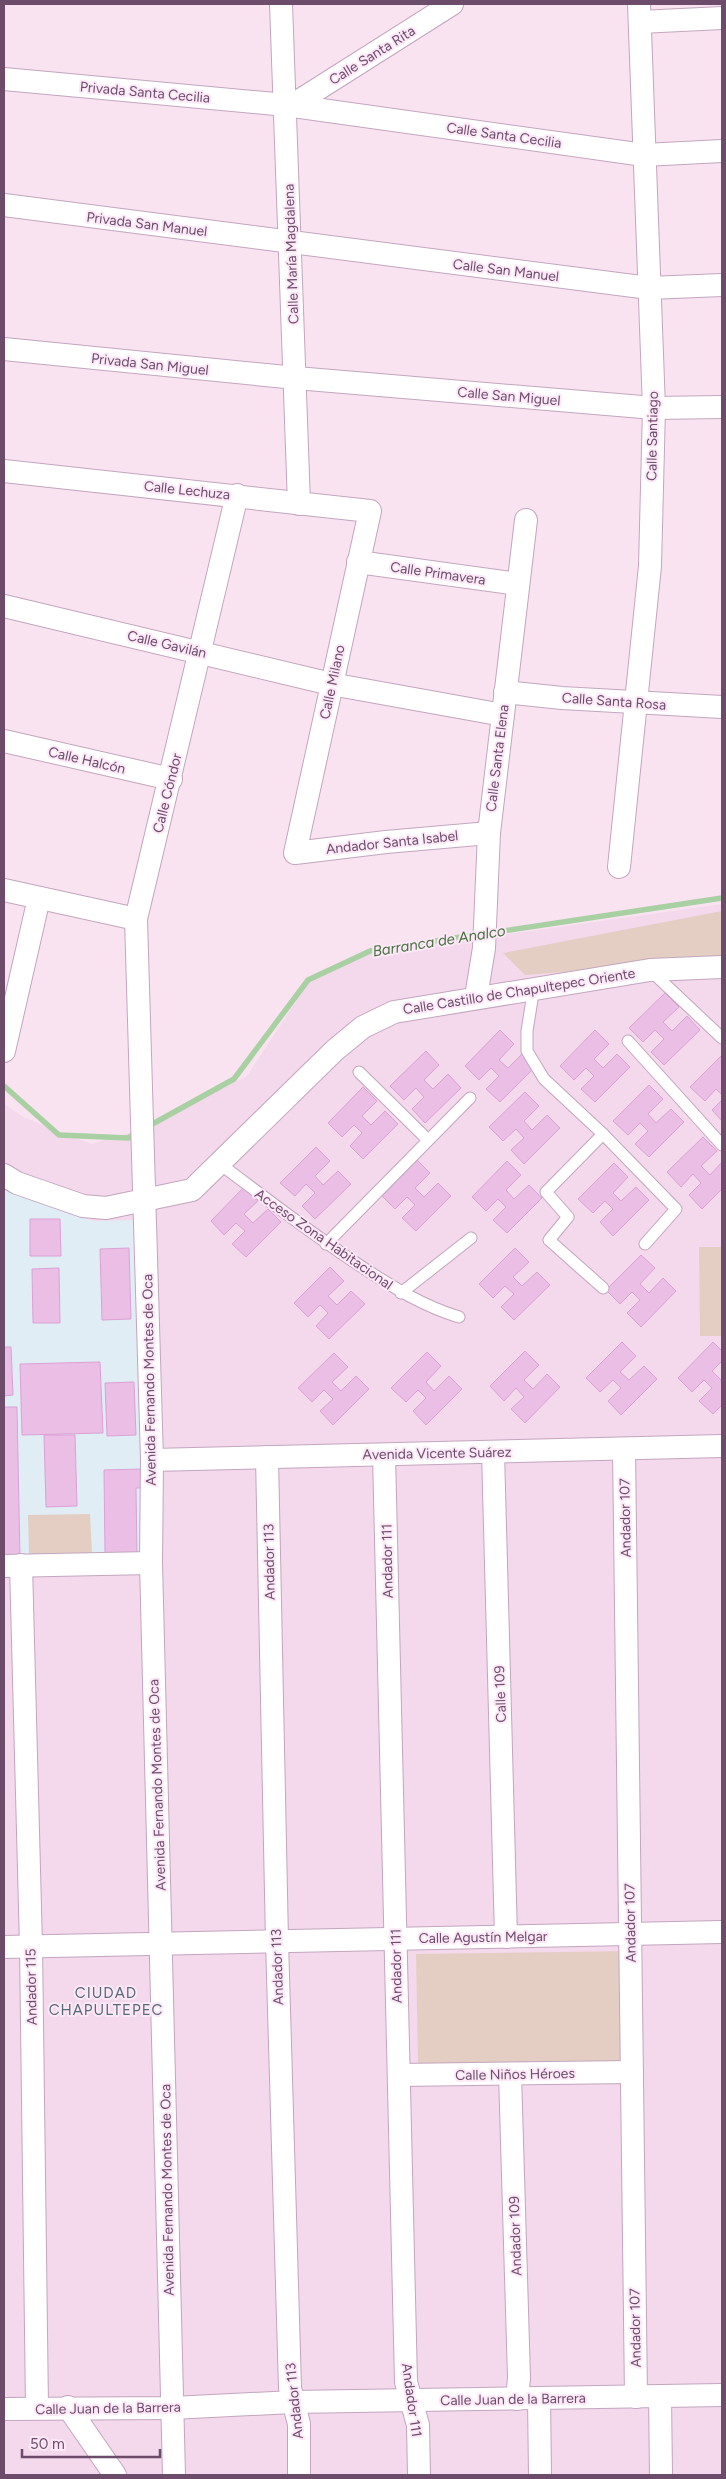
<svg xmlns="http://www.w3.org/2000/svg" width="726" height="2479" viewBox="0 0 726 2479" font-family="Figtree,sans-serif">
<rect width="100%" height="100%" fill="#f9e3f1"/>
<!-- residential -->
<polygon fill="#f4d8ec" points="722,904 722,2475 4,2475 4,1104 23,1117 92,1144 142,1129 247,1076 310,980 368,954"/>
<!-- education -->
<polygon fill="#e0edf5" points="4,1190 38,1201 69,1214 94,1221 137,1220 146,1563 4,1565"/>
<!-- green -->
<g fill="#e4cec4">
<polygon points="722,911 722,960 525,975 503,953"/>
<polygon points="699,1247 722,1247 722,1336 700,1336"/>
<polygon points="90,1514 92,1553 29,1554 28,1515"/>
<polygon points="630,1951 632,2062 418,2065 416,1954"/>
</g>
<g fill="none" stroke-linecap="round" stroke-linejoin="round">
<!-- stream -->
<g stroke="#a8d0a2" stroke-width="5.5">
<polyline points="490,933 722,898"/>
<polyline points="4,1086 59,1135 128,1138 137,1133"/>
<polyline points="147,1127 234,1079 308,980 370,951 480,934"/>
</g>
</g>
<!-- building -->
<g fill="#ebbee5" stroke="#dba1d5">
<polygon points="665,993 679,1007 663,1022 672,1031 687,1016 700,1030 664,1065 651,1052 664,1039 655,1030 643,1042 629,1028"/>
<polygon points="500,1030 514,1044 499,1060 508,1068 522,1054 535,1067 500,1102 486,1089 499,1076 491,1068 479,1080 465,1066"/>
<polygon points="595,1030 609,1044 594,1059 603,1068 617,1054 630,1067 595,1102 581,1089 594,1076 586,1068 574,1080 560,1066"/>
<polygon points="426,1051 439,1065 424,1080 433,1089 448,1074 461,1088 425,1123 412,1109 424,1097 416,1088 404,1100 390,1086"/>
<polygon points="722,1055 722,1095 716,1089 705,1101 690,1087"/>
<polygon points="649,1085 663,1099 648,1114 656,1123 671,1109 684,1122 649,1157 635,1144 648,1131 640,1123 628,1135 613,1121"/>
<polygon points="363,1087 377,1101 362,1116 371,1125 385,1111 398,1124 363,1159 350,1146 362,1133 354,1125 342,1137 328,1123"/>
<polygon points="525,1092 539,1106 524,1121 532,1130 547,1115 560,1128 524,1164 511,1150 524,1138 516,1129 503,1141 489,1127"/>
<polygon points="722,1100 722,1121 712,1110"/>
<polygon points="703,1137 717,1151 701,1166 710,1175 722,1162 722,1189 702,1209 689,1195 701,1183 693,1174 681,1187 667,1172"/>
<polygon points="316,1147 330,1161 315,1176 323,1185 338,1171 351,1184 315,1219 302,1206 315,1193 306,1184 295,1196 280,1183"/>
<polygon points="416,1159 430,1173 415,1188 424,1197 438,1183 451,1196 416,1231 402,1218 415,1205 407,1197 395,1209 381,1195"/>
<polygon points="507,1161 521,1175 506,1190 514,1199 529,1185 542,1198 507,1233 493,1220 506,1207 498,1199 486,1211 472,1197"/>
<polygon points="614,1163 628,1177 613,1193 621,1201 636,1187 649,1200 613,1236 600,1222 613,1209 605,1201 593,1213 578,1199"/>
<polygon points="246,1185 260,1199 244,1214 253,1223 268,1209 281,1222 246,1257 232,1244 245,1231 236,1223 224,1235 211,1221"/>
<polygon points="30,1219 60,1219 61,1256 30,1256"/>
<polygon points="129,1248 131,1319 102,1320 100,1249"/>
<polygon points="515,1248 529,1262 513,1277 522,1286 537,1272 550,1285 514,1320 501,1307 514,1294 505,1286 493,1298 479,1284"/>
<polygon points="641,1255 655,1268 640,1284 649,1293 663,1278 676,1291 641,1327 627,1313 640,1300 632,1292 620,1304 606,1290"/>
<polygon points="330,1267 344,1281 328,1296 337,1305 351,1291 365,1304 329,1339 316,1326 328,1313 320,1305 308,1317 294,1303"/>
<polygon points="59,1268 60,1323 33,1323 32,1269"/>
<polygon points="622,1342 636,1356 620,1372 629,1380 644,1366 657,1379 621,1415 608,1401 621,1388 613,1380 600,1392 586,1378"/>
<polygon points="713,1342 722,1351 722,1361 712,1371 721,1380 722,1378 722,1405 713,1414 699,1401 712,1388 704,1380 692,1392 678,1378"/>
<polygon points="4,1347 11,1347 13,1395 4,1396"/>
<polygon points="525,1351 539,1365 524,1380 533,1389 547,1374 560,1387 525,1423 511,1409 524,1397 516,1388 504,1401 490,1386"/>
<polygon points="427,1352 441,1366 426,1382 434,1391 449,1376 462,1389 426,1425 413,1411 426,1398 418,1390 406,1402 391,1388"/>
<polygon points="334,1353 348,1367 332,1382 341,1391 356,1376 369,1389 333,1425 320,1411 333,1399 324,1390 312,1402 298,1388"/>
<polygon points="100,1362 103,1433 22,1435 20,1364"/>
<polygon points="134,1382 136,1435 107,1436 105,1383"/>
<polygon points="4,1407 17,1407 20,1559 4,1560"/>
<polygon points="44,1435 75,1435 77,1506 46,1507"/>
<polygon points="143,1469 143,1488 136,1488 137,1554 105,1554 104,1470"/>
</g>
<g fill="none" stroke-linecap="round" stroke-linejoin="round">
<!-- service casing -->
<g stroke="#c3a6be" stroke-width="13">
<g id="service">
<polyline points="651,971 722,1038"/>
<polyline points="534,987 527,1031 527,1051 544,1079 603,1134 676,1209 645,1244"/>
<polyline points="628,1041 722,1145"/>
<polyline points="359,1072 428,1140"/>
<path d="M 220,1164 C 267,1199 313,1235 362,1267 C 394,1288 423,1306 459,1317"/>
<polyline points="326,1244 470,1098"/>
<polyline points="603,1288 549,1240 568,1217 546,1192 603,1134"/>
<polyline points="401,1293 471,1238"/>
</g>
</g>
<!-- minor casing -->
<g stroke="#c3a6be" stroke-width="24">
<g id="minor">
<polyline points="281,4 299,504"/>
<polyline points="640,22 722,18"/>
<polyline points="4,79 286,105 644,155 722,151"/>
<polyline points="291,106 452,4"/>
<polyline points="4,205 649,288 722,285"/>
<polyline points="4,349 296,378 654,408 722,407"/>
<polyline points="4,471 370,511 295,853 386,842 489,833"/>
<polyline points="358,562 518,584"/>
<polyline points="4,606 331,684 503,715"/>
<polyline points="505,692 562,698 722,707"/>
<polyline points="4,741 171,779"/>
<polyline points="619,867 650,566 654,408 639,4"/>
<polyline points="4,890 136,919"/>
<polyline points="476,997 484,948 489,833 526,520"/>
<polyline points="4,1051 39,898"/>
<polyline points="4,1175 17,1183 83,1206 106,1208 192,1190 335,1050 363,1027 394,1012 650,970 722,967"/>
<polyline points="624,1449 636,2397"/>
<polyline points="493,1452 506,1937"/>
<polyline points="384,1455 406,2382 418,2425 419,2475"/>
<polyline points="267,1457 277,1941 290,2388 299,2424 299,2475"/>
<polyline points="152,1460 722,1446"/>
<polyline points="21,1565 31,1946 37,2408"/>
<polyline points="4,1566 151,1563"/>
<polyline points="4,1947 722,1932"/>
<polyline points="510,2074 519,2378 517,2399"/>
<polyline points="399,2075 632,2072"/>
<polyline points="660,2397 661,2475"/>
<polyline points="539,2398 540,2475"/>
<polyline points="68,2407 115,2475"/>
<polyline points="4,2409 172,2408 293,2402 722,2395"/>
<polyline points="174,2475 151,1563 152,1460 136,919 237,495"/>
</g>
</g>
<!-- service -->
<use href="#service" stroke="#fff" stroke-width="11"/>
<!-- minor -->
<use href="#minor" stroke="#fff" stroke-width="22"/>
</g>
<g text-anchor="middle" stroke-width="4" stroke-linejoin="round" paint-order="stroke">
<!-- street labels -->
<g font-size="14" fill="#6d4c6b" stroke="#fce8f6">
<text transform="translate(372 55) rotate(-32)" y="5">Calle Santa Rita</text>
<text transform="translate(145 92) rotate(5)" y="5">Privada Santa Cecilia</text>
<text transform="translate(504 135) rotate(8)" y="5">Calle Santa Cecilia</text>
<text transform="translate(147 224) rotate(7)" y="5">Privada San Manuel</text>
<text transform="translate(291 254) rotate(-92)" y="5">Calle María Magdalena</text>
<text transform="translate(506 270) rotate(7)" y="5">Calle San Manuel</text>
<text transform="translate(150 364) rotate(6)" y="5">Privada San Miguel</text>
<text transform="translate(509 396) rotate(5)" y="5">Calle San Miguel</text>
<text transform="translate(652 436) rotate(-89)" y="5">Calle Santiago</text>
<text transform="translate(187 490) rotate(6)" y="5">Calle Lechuza</text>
<text transform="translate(438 573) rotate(8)" y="5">Calle Primavera</text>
<text transform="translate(167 644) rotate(13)" y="5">Calle Gavilán</text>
<text transform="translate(332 682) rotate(-78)" y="5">Calle Milano</text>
<text transform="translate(614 701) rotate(4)" y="5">Calle Santa Rosa</text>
<text transform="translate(497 758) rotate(-83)" y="5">Calle Santa Elena</text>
<text transform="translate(87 760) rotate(13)" y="5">Calle Halcón</text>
<text transform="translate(167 793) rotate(-76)" y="5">Calle Cóndor</text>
<text transform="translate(392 842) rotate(-6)" y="5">Andador Santa Isabel</text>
<text transform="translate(519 991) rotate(-9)" y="5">Calle Castillo de Chapultepec Oriente</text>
<text transform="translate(324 1239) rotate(35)" y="5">Acceso Zona Habitacional</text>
<text transform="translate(149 1380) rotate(-91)" y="5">Avenida Fernando Montes de Oca</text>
<text transform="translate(437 1453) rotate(-1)" y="5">Avenida Vicente Suárez</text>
<text transform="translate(625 1518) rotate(-91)" y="5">Andador 107</text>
<text transform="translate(387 1561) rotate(-91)" y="5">Andador 111</text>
<text transform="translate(269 1562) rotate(-91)" y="5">Andador 113</text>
<text transform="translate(500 1694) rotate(-92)" y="5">Calle 109</text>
<text transform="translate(157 1785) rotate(-92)" y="5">Avenida Fernando Montes de Oca</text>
<text transform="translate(630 1923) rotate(-91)" y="5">Andador 107</text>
<text transform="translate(483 1937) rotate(-1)" y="5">Calle Agustín Melgar</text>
<text transform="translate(396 1966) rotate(-91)" y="5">Andador 111</text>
<text transform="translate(277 1967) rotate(-92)" y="5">Andador 113</text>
<text transform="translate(31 1987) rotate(-91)" y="5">Andador 115</text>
<text transform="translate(515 2074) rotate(-1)" y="5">Calle Niños Héroes</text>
<text transform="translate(167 2190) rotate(-91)" y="5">Avenida Fernando Montes de Oca</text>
<text transform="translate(515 2236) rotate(-92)" y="5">Andador 109</text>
<text transform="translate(635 2328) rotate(-91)" y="5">Andador 107</text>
<text transform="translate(513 2399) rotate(-1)" y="5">Calle Juan de la Barrera</text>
<text transform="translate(412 2400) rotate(82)" y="5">Andador 111</text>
<text transform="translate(294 2401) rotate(-96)" y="5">Andador 113</text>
<text transform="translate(108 2408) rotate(-1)" y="5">Calle Juan de la Barrera</text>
</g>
<!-- water labels -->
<g font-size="15" font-style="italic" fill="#487142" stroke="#fce8f6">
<text transform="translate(439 941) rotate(-9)" y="5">Barranca de Analco</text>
</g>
<!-- neighbourhood labels -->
<g font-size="15" letter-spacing="1" fill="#576b77" stroke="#fce8f6">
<text x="106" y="1998">CIUDAD<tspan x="106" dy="17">CHAPULTEPEC</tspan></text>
</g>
</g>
<!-- border -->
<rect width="726" height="2479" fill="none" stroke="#6d4c6b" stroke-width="10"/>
<!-- scale -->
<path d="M22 2449v8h138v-8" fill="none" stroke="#6d4c6b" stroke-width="2.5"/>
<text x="30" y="2449" font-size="15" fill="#6d4c6b" stroke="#fce8f6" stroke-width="4" paint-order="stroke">50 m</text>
</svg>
